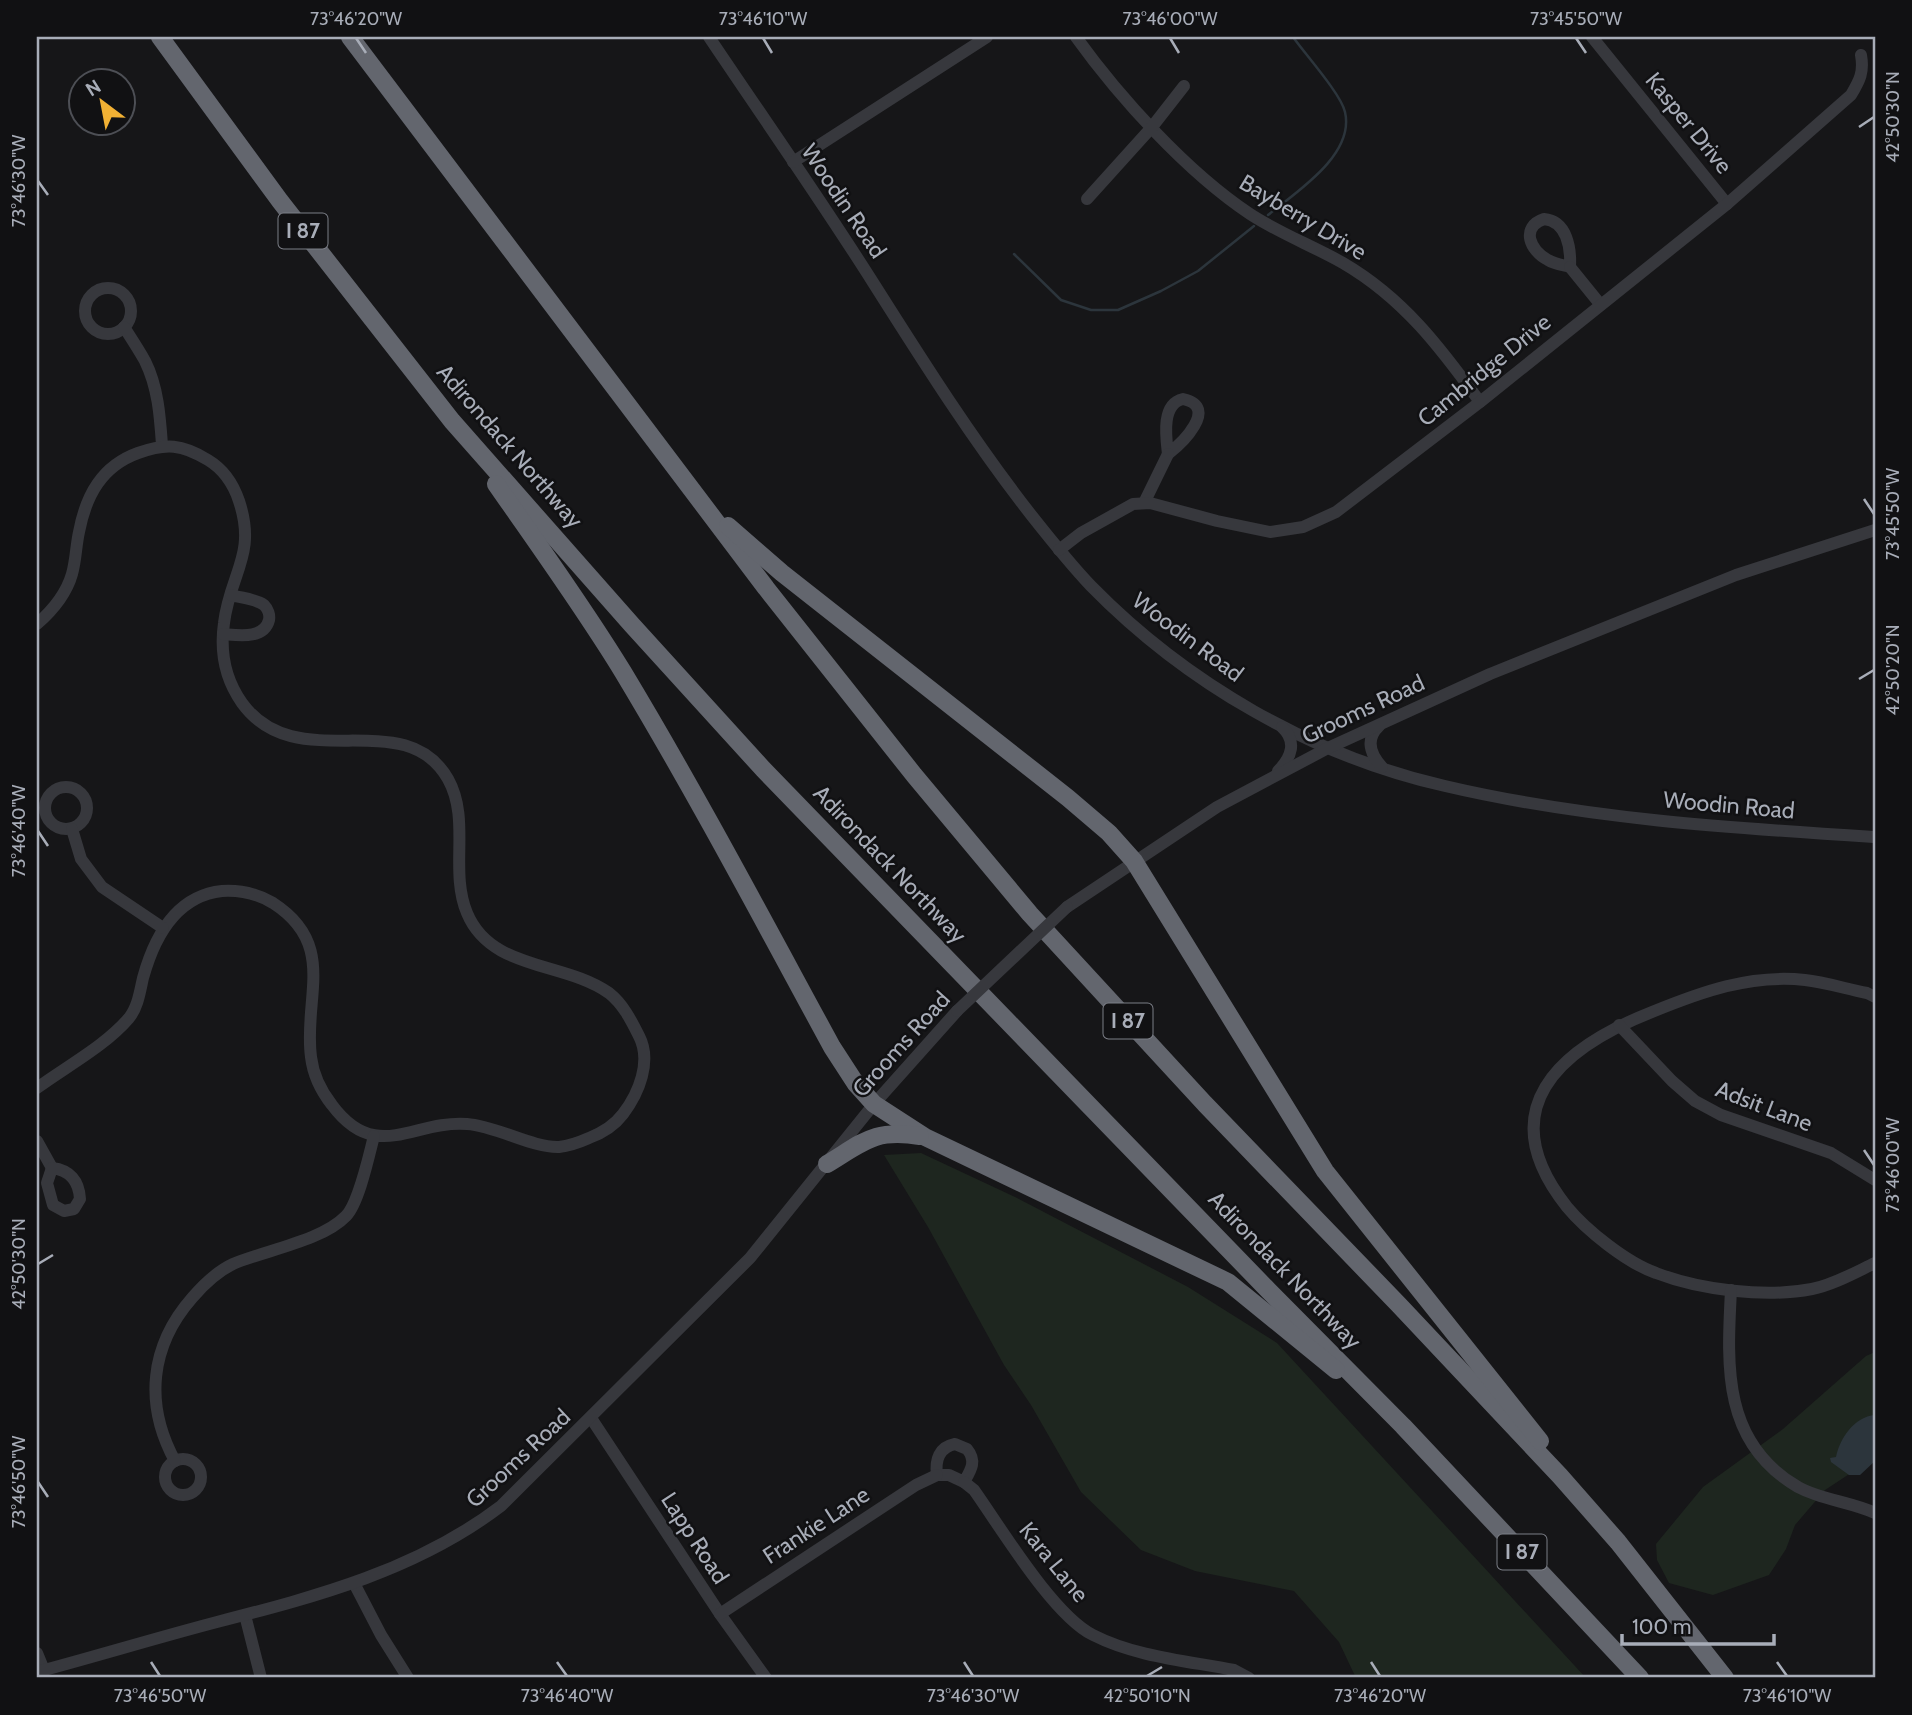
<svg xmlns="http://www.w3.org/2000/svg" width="1912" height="1715" viewBox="0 0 1912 1715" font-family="Cabin,sans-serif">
<rect width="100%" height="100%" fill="#161618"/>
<!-- green -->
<g fill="#1e261f">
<polygon points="921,1153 1015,1197 1188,1287 1277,1343 1586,1678 1356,1678 1339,1642 1294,1591 1195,1571 1141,1550 1081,1492 1031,1405 1004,1365 928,1227 884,1155"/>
<polygon points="1875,1352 1875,1453 1857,1469 1825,1490 1795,1525 1786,1549 1769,1575 1713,1595 1669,1583 1657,1560 1656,1544 1703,1487 1783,1429 1866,1356"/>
</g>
<!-- water -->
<path fill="#2c353c" d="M 1875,1415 L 1875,1461 L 1860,1475 L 1849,1475 L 1831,1462 L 1830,1458 L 1836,1457 C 1840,1438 1854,1417 1875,1415 Z"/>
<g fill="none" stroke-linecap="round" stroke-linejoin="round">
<!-- stream -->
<g stroke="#2c353c" stroke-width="2.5">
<path d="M 1268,215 C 1296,192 1355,155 1345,112 C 1341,94 1305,54 1293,37"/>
<polyline points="1014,254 1061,300 1091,310 1118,310 1161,291 1198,271 1254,226"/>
</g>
<!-- minor -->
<g stroke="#37383d" stroke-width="12">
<path d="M 709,37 C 764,119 821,200 874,284 C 924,363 974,442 1032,516 C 1051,540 1070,564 1091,586 C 1186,683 1312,756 1445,786 C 1586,819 1731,828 1875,837"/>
<path d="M 1076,37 C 1120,98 1187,172 1250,214 C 1279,233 1313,246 1343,263 C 1403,298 1440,347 1480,402"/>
<polyline points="1592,37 1727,204"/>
<polyline points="793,162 987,37"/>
<polyline points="1087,199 1152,127 1184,86"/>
<path d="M 1544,219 C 1567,221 1571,248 1570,267 C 1563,265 1555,264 1548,260 C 1530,251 1520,227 1544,219 Z"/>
<polyline points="1570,267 1600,304"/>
<circle cx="108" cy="311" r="23"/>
<path d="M 124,327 C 131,338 139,350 145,361 C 158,387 160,416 162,445"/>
<path d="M 1183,399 C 1220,407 1181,444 1168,454 C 1166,437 1161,404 1183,399 Z"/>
<polyline points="1144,503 1168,454"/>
<path d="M 1059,550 L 1081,533 L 1133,504 L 1150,503 L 1217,521 L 1270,532 L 1303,527 L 1336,512 L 1480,402 L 1727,204 L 1851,95 C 1860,80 1864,72 1861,55"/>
<path d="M 37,624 C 53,610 66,595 72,574 C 76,560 76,545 79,532 C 86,495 102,466 138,453 C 166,443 182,444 208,460 C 223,469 233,483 239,501 C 257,555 230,573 224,623 C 220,651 225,679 242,703 C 297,779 404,702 448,779 C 471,820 449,870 467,913 C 491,971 564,961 609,993 C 623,1004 631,1020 639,1036 C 652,1061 639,1093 623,1114 C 614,1126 602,1133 589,1138 C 580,1142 568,1146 559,1147 C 532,1148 497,1126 467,1124 C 413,1120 376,1164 332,1105 C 321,1091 313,1074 311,1057 C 303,998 338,945 273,903 C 258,894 239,890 222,891 C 175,896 154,938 143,978 C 140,991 138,1007 129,1018 C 105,1046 67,1066 37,1088"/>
<path d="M 223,634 C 237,635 264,640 269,620 C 270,615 268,609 264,605 C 256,599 241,598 231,595"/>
<path d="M 1379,726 C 1365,739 1370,754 1382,767"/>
<path d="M 1278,771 C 1292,757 1297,741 1282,727"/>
<circle cx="66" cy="808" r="21"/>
<polyline points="72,829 81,859 102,887 163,928"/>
<polyline points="1067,907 1217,807 1328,748 1490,674 1736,575 1875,530"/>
<path d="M 1875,997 L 1867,993 C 1846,989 1825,982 1805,980 C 1750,974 1701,992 1652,1012 C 1558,1049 1490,1110 1567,1207 C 1586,1230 1627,1263 1656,1273 C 1700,1290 1766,1298 1812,1289 C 1833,1285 1856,1272 1875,1263"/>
<polyline points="1619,1025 1672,1081 1695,1101 1721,1115 1831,1153 1875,1180"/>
<polyline points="37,1141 52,1168"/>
<path d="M 52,1168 C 70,1170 79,1181 80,1199 L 74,1209 L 64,1211 L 53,1205 L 47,1183 Z"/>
<path d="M 1731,1290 C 1727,1366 1722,1443 1798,1487 C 1822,1500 1851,1502 1875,1513"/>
<polyline points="591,1418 720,1614 766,1678"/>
<path d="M 955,1444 L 967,1449 C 977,1461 971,1470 964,1482 L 949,1475 L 937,1475 C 935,1460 939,1447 955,1444 Z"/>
<circle cx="183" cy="1477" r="18"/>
<path d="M 175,1461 C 144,1404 150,1346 192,1298 C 204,1284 216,1272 233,1264 C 266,1250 322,1241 346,1216 C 359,1203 369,1155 374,1136"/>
<path d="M 964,1482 L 974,1490 C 1001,1528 1053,1615 1093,1635 C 1136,1657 1188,1661 1234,1670 L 1249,1678"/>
<polyline points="354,1583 381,1635 408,1678"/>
<polyline points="720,1614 916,1485 937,1475"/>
<polyline points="245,1615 261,1678"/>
<polyline points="37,1653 44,1670"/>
<path d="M 37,1672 C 97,1656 156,1638 217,1622 C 318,1596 417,1570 501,1506 L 750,1258 L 874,1104 L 957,1011"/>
</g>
<!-- highway -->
<g stroke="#63666e" stroke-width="18">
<polyline points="160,37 280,201 452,421 632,625 763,769 1269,1291 1403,1426 1640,1678"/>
<polyline points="350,37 766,588 914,775 1030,914 1205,1104 1399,1305 1560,1476 1618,1542 1725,1678"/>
<path d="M 496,484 C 539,546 584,608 623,672 C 697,795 764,922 832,1047 L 856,1084 L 874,1104 L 925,1137 L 1228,1282 L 1336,1370"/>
<polyline points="728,526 782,573 1068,798 1109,833 1134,861 1325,1171 1540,1441"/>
<path d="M 827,1164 C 865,1141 874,1129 920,1136"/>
</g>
<!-- minor-bridge -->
<polyline stroke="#37383d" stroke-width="12" points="957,1011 1067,907"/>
</g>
<!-- ticks -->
<path fill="none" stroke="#a8adb8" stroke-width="2.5" d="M 356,38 L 366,53M 763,38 L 772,53M 1170,38 L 1179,53M 1576,38 L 1586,53M 1859,127 L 1874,117M 38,181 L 48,195M 1864,499 L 1874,514M 1859,679 L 1874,670M 38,831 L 48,846M 1864,1150 L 1874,1165M 38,1264 L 53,1255M 38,1482 L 48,1497M 151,1662 L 160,1676M 557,1662 L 567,1676M 964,1662 L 973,1676M 1371,1662 L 1380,1676M 1777,1662 L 1787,1676M 1147,1676 L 1162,1667"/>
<g text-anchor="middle" stroke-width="5" stroke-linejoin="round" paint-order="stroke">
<!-- shield labels -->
<g fill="#111113" stroke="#7b7e86" stroke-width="2">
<rect x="278.5" y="213.5" width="49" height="35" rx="5"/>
<rect x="1103.5" y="1003.5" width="49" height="35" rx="5"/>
<rect x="1497.5" y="1534.5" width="49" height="35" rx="5"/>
</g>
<g font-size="21" font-weight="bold" fill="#a8adb8">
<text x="303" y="238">I 87</text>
<text x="1128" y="1028">I 87</text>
<text x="1522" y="1559">I 87</text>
</g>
<!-- street labels -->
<g font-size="23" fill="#a8adb8" stroke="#111113">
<text transform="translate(1689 123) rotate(51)" y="8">Kasper Drive</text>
<text transform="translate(844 201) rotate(56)" y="8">Woodin Road</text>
<text transform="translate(1303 217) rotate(31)" y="8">Bayberry Drive</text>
<text transform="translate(1484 370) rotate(-39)" y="8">Cambridge Drive</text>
<text transform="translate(510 446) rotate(49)" y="8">Adirondack Northway</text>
<text transform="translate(1188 637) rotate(37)" y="8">Woodin Road</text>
<text transform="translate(1363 709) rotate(-25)" y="8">Grooms Road</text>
<text transform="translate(1729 805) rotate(5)" y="8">Woodin Road</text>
<text transform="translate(890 864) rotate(46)" y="8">Adirondack Northway</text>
<text transform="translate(901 1044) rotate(-48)" y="8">Grooms Road</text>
<text transform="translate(1764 1106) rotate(21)" y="8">Adsit Lane</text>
<text transform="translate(1285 1270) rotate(46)" y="8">Adirondack Northway</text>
<text transform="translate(518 1458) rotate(-43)" y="8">Grooms Road</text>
<text transform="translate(816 1525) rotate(-33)" y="8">Frankie Lane</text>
<text transform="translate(695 1538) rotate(57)" y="8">Lapp Road</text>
<text transform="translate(1054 1562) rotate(51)" y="8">Kara Lane</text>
</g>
</g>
<!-- border -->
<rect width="1912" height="1715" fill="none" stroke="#111113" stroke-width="77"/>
<!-- north arrow -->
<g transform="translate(102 102) rotate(328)"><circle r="33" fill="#111113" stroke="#4d4f55" stroke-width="2"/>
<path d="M0-5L12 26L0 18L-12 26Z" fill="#f2b134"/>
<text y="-10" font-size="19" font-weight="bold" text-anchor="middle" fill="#a8adb8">N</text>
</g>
<!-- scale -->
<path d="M1622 1634v10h152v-10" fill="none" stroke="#a8adb8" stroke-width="3.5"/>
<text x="1632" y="1634" font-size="21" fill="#a8adb8" stroke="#111113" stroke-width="5" paint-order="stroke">100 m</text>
<rect x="38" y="38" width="1836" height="1638" fill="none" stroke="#a8adb8" stroke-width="2.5"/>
<g font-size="18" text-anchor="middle" fill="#a8adb8">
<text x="356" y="25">73°46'20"W</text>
<text x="763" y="25">73°46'10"W</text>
<text x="1170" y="25">73°46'00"W</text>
<text x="1576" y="25">73°45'50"W</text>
<text transform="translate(1893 117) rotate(-90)" y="6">42°50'30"N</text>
<text transform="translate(19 181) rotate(-90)" y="6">73°46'30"W</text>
<text transform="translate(1893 514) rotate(-90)" y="6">73°45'50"W</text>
<text transform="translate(1893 670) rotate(-90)" y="6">42°50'20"N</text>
<text transform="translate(19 831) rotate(-90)" y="6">73°46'40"W</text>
<text transform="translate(1893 1165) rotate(-90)" y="6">73°46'00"W</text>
<text transform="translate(19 1264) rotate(-90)" y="6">42°50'30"N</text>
<text transform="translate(19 1482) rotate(-90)" y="6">73°46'50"W</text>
<text x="160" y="1702">73°46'50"W</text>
<text x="567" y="1702">73°46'40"W</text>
<text x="973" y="1702">73°46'30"W</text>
<text x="1147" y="1702">42°50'10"N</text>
<text x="1380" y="1702">73°46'20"W</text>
<text x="1787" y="1702">73°46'10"W</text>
</g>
</svg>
